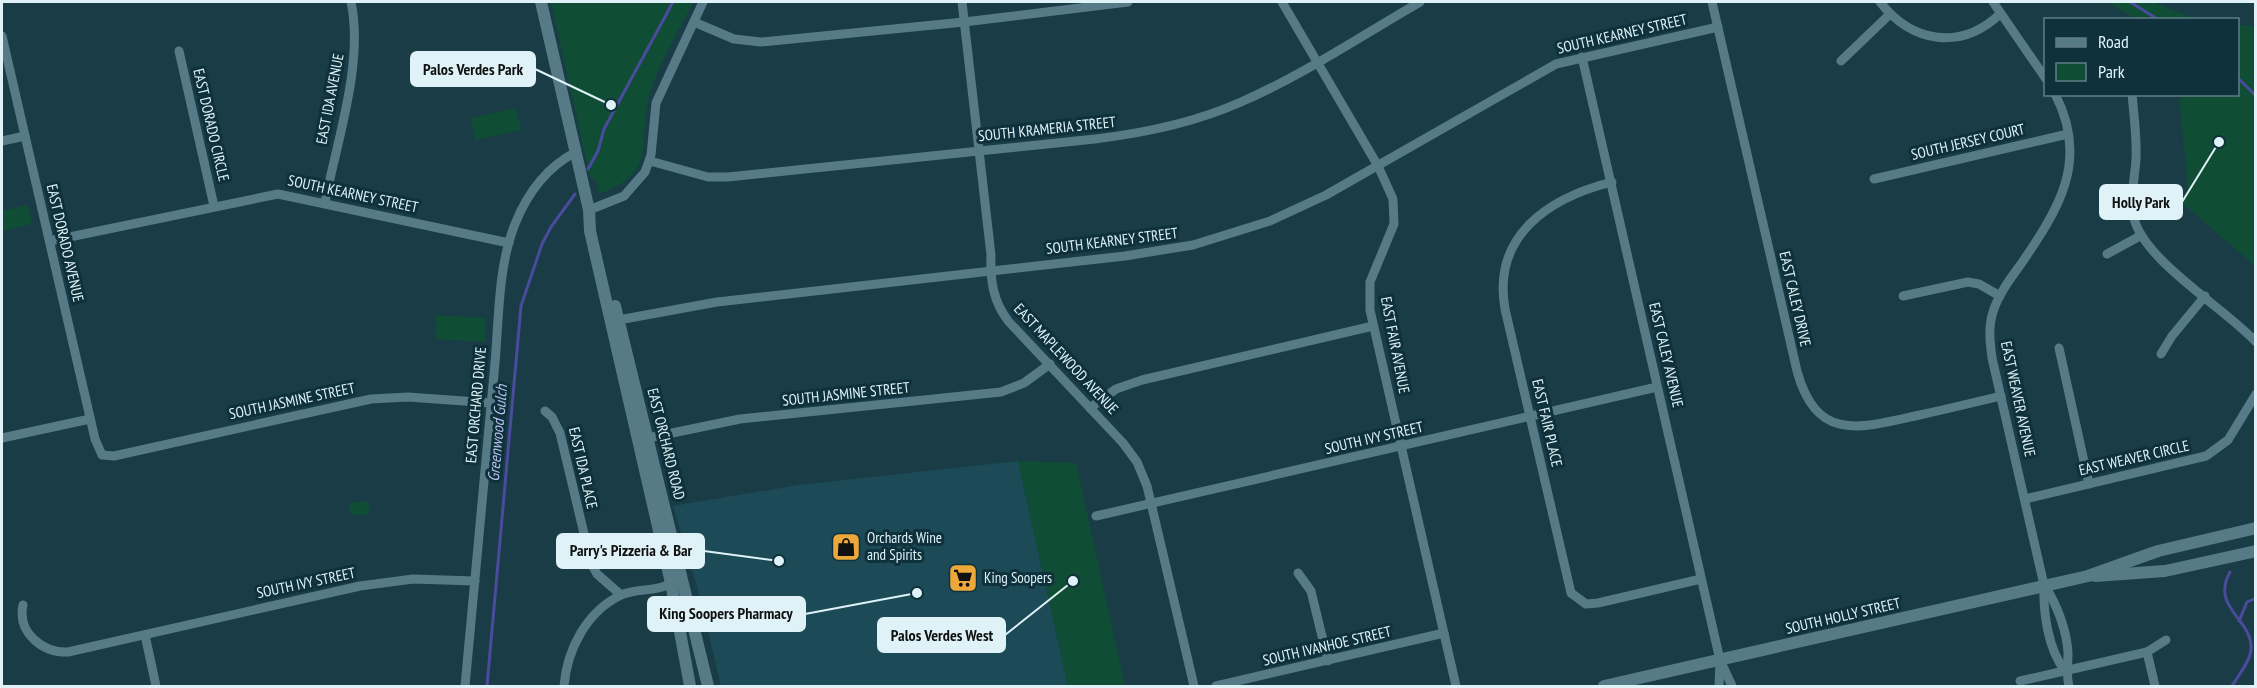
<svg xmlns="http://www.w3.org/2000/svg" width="2257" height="688" viewBox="0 0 2257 688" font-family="'PT Sans Narrow',sans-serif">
<rect width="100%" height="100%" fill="#193c46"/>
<!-- built -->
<polygon fill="#1d4a57" points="1018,461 1068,686 721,686 699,593 673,506 799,485"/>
<!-- green -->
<g fill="#104d35">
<path d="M 551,2 L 693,2 C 679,31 659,62 650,93 C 636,141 661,172 599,194 L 597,181 L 590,177 Z"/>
<polygon points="2107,2 2152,2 2193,18 2204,19 2137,19"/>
<polygon points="2238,24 2255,27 2255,266 2181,202 2188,189 2179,95 2238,94"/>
<polygon points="516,108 521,130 475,140 471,118"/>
<polygon points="28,205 32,224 2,231 2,211"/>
<polygon points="436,315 486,318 485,342 435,339"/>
<polygon points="1018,461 1076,463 1125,686 1068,686"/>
<polygon points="368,501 370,514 351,516 349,503"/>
</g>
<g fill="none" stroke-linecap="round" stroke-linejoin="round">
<!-- stream -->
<g stroke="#4a4b9c" stroke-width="3">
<polyline points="2130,2 2159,20"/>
<polyline points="2238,78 2256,96"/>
<polyline points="588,169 598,151 604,129 673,2"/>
<path d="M 2230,572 C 2210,608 2253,619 2251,649 C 2251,660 2238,676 2232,686"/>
<polyline points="2239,621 2247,602 2256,598"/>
<polyline points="487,686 521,306 542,244 551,227 575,194"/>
</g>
<!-- street -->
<g stroke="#567a86" stroke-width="9">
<path d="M 962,2 L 991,255 C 990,280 993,302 1009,322 L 1123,443 L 1137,462 L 1147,486 L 1194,686"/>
<polyline points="1282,2 1378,166 1393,199 1394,224 1370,282 1370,310 1456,686"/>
<path d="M 1712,2 L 1797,371 C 1816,441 1858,429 1915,416 C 1943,410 1972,403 2001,396"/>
<path d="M 1880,2 C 1912,43 1961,51 2000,14"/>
<polyline points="1993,2 2046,79"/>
<polyline points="694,22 734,39 761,42 964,22 1128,2"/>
<polyline points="2,36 95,439 102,455 114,456 371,399 408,397 491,403"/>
<polyline points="179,51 214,206"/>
<polyline points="1582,57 1720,660 1732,686"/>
<polyline points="1841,61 1890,14"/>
<path d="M 2055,94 C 2090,161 2058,210 2021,264 C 2010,279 1998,295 1993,312 C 1988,327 1990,343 1992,358 L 2044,585 C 2043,613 2048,649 2065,671"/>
<path d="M 2132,94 C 2134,116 2137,138 2136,159 C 2135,177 2130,196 2133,214 C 2140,259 2224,307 2256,342"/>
<polyline points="2,141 25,136"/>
<path d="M 650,161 L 708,177 L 728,177 L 1095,139 C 1145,133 1194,123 1241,102 C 1303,75 1361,36 1420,2"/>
<polyline points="1874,179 2068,134"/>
<path d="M 1612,182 C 1548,198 1492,236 1505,309 L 1571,593 L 1586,604 L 1598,603 L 1701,579"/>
<path d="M 325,202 C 337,141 364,62 351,2"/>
<polyline points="589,210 624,196 645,172 651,155 656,103 703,2"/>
<polyline points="50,241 278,194 509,243"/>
<polyline points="2107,254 2140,236"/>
<polyline points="1903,296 1968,282 1979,284 2000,296"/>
<polyline points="613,321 717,302 1125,256 1193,245 1270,221 1326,195 1556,64 1718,27"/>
<polyline points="2059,348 2089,484"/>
<polyline points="2161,354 2172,336 2205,296"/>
<polyline points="1090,408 1116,389 1142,380 1373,326"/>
<polyline points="545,411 552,417 560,433 591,563 597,574 621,595"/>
<polyline points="2,438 90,419"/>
<polyline points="643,439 740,419 1001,392 1024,383 1050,364"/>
<polyline points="2025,499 2206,456 2228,440 2256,394"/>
<polyline points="1096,516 1657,387"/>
<polyline points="1298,573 1311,591 1328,661"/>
<path d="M 2045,586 C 2057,605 2067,631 2068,653 C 2068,665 2066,674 2069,686"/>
<path d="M 23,605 C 17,633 43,653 68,652 L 360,586 L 413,579 L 475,581"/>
<polyline points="145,635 156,686"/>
<polyline points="2147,652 2155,686"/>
<polyline points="2020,681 2147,652 2166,640"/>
<path d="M 465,686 C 475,579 484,471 495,363 C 499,318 498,266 515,224 C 527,194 547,167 576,152"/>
<path d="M 564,686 C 567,650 586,612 621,595 C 634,589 649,591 662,587 C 666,586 670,583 675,582"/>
<polyline points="1216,686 1444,633"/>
<polyline points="1719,686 1720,660"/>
</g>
<!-- secondary -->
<g stroke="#567a86" stroke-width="12">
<polyline points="541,2 589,210 590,231 671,583 690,686"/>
<polyline points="615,306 708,686"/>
<polyline points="2095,576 2165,571 2256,551"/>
<polyline points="1604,686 2088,576 2158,551 2256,528"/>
</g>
</g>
<!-- icons -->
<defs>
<g id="shop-square" transform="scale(1.5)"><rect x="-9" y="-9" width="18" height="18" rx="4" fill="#eda83b" stroke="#0e313c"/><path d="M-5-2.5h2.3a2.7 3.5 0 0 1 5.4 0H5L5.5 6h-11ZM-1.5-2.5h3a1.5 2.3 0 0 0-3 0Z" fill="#111"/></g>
<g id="supermarket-square" transform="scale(1.5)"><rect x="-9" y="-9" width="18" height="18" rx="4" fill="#eda83b" stroke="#0e313c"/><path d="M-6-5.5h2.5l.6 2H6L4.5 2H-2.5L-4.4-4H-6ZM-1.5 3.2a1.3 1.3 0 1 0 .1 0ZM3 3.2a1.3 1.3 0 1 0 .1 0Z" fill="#111"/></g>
</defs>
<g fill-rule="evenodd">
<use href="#shop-square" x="846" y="547"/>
<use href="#supermarket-square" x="963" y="578"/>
</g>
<g text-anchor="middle" stroke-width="6" stroke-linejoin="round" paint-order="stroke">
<!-- street labels -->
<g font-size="15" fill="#dff2f8" stroke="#0e313c">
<text transform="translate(1622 34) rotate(-13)" y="5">SOUTH KEARNEY STREET</text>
<text transform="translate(330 99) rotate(-79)" y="5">EAST IDA AVENUE</text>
<text transform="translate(211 125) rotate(77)" y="5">EAST DORADO CIRCLE</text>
<text transform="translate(1047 129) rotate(-6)" y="5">SOUTH KRAMERIA STREET</text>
<text transform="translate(1968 142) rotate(-13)" y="5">SOUTH JERSEY COURT</text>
<text transform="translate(353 194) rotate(12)" y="5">SOUTH KEARNEY STREET</text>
<text transform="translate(1112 241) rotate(-7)" y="5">SOUTH KEARNEY STREET</text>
<text transform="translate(65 243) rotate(77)" y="5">EAST DORADO AVENUE</text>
<text transform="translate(1795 299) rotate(77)" y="5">EAST CALEY DRIVE</text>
<text transform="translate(1395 345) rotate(79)" y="5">EAST FAIR AVENUE</text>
<text transform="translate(1666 355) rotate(77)" y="5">EAST CALEY AVENUE</text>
<text transform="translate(1066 359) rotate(47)" y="5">EAST MAPLEWOOD AVENUE</text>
<text transform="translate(846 394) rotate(-6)" y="5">SOUTH JASMINE STREET</text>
<text transform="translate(2018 399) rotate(78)" y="5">EAST WEAVER AVENUE</text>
<text transform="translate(292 401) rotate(-12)" y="5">SOUTH JASMINE STREET</text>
<text transform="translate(476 405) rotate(-85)" y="5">EAST ORCHARD DRIVE</text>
<text transform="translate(1547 423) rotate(77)" y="5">EAST FAIR PLACE</text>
<text transform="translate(1374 438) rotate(-13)" y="5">SOUTH IVY STREET</text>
<text transform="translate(666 444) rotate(76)" y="5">EAST ORCHARD ROAD</text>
<text transform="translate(2134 458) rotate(-13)" y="5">EAST WEAVER CIRCLE</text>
<text transform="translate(583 468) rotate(77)" y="5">EAST IDA PLACE</text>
<text transform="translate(306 583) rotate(-12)" y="5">SOUTH IVY STREET</text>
<text transform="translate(1843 616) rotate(-13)" y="5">SOUTH HOLLY STREET</text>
<text transform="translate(1327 646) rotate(-13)" y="5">SOUTH IVANHOE STREET</text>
</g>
<!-- poi labels -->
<g font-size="15" fill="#dff2f8" stroke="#0e313c" text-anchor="start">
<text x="867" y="543">Orchards Wine<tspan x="867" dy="17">and Spirits</tspan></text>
<text x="984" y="583">King Soopers</text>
</g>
<!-- water labels -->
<g font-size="16" font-style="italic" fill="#b9bfec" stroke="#0e313c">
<text transform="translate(497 433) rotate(-85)" y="6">Greenwood Gulch</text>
</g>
</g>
<!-- callouts -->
<path fill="none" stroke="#dff2f8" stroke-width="2" d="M611 105L535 69M2219 142L2182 202M779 561L704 551M917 593L805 614M1073 581L1005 635"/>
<g fill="#dff2f8" stroke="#0e313c" stroke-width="2">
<circle cx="611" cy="105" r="6"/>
<circle cx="2219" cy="142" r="6"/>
<circle cx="779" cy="561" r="6"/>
<circle cx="917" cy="593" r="6"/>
<circle cx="1073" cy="581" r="6"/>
</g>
<g fill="#dff2f8" stroke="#dff2f8" stroke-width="2">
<rect x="411" y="52" width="124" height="34" rx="6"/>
<rect x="2100" y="185" width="82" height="34" rx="6"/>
<rect x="557" y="534" width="147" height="34" rx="6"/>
<rect x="648" y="597" width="157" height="34" rx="6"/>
<rect x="878" y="618" width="127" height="34" rx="6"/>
</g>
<g font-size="16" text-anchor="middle" font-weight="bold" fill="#111">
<text x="473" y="75">Palos Verdes Park</text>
<text x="2141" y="208">Holly Park</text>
<text x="631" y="556">Parry's Pizzeria &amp; Bar</text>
<text x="726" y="619">King Soopers Pharmacy</text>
<text x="942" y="641">Palos Verdes West</text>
</g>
<!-- border -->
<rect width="2257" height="688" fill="none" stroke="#dff2f8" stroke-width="6"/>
<!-- legend -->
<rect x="2044" y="18" width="195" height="78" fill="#0e313c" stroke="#627e87" stroke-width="1.5"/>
<rect x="2056" y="38" width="30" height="9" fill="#567a86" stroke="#627e87" stroke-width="1.5"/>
<text x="2098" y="48" font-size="18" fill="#dff2f8">Road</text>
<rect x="2056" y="63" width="30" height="18" fill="#104d35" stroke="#627e87" stroke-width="1.5"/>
<text x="2098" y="78" font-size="18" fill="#dff2f8">Park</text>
</svg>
